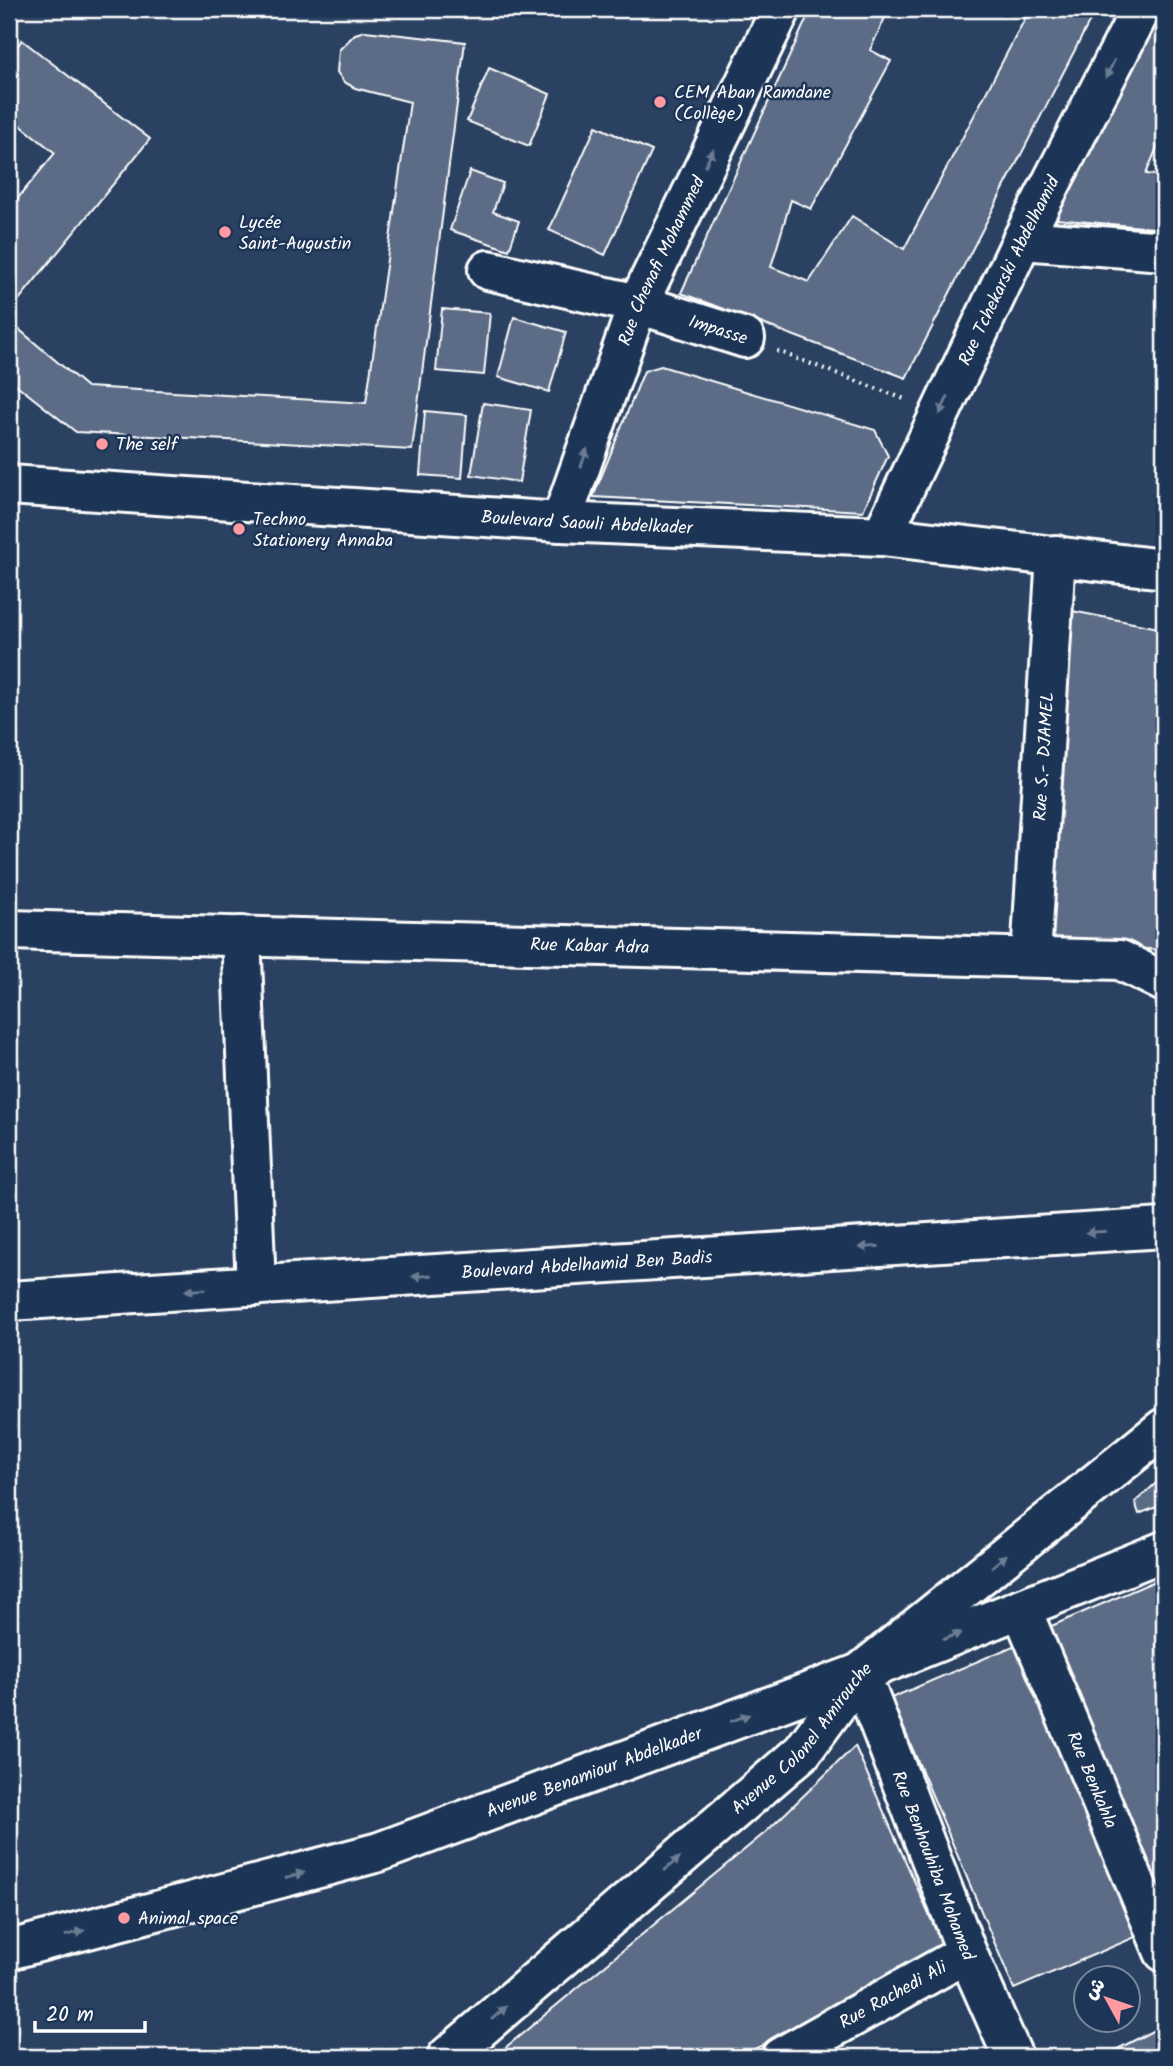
<svg xmlns="http://www.w3.org/2000/svg" width="1173" height="2066" viewBox="0 0 1173 2066" font-family="Kalam,'Playpen Sans Arabic',sans-serif">
<rect width="100%" height="100%" fill="#2a4161"/>
<filter id="ink" filterUnits="userSpaceOnUse"><feTurbulence type="fractalNoise" baseFrequency=".0143" numOctaves="2"/><feDisplacementMap in="SourceGraphic" scale="14" xChannelSelector="R" yChannelSelector="G"/><feConvolveMatrix kernelMatrix="1 2 1 2 8 2 1 2 1" color-interpolation-filters="sRGB"/></filter>
<g filter="url(#ink)">
<!-- building -->
<g fill="#5b6c86" stroke="#fff" stroke-width="2">
<polygon points="811,9 889,9 870,50 891,61 811,209 791,200 771,267 809,282 852,216 904,249 1030,9 1096,9 906,378 681,293"/>
<polygon points="1164,9 1164,131 1146,174 1164,176 1164,229 1056,219"/>
<polygon points="365,31 465,42 412,450 76,432 9,379 9,321 87,387 366,403 410,102 355,88 344,82 337,72 339,50 355,34"/>
<polygon points="22,40 150,139 9,312 9,209 55,153 9,116 9,57"/>
<polygon points="489,68 550,94 529,146 467,121"/>
<polygon points="596,126 652,151 605,255 549,230"/>
<polygon points="470,171 503,183 493,212 519,221 509,250 450,230"/>
<polygon points="442,309 490,313 484,375 436,371"/>
<polygon points="514,317 566,332 549,392 498,377"/>
<polygon points="661,366 875,430 888,456 863,511 593,497 644,371"/>
<polygon points="483,403 531,410 519,482 471,475"/>
<polygon points="425,411 467,415 462,478 420,475"/>
<polygon points="1067,610 1164,629 1164,950 1047,943"/>
<polygon points="1164,1476 1164,1504 1139,1514 1135,1502"/>
<polygon points="1164,1577 1164,1905 1049,1627"/>
<polygon points="1025,1641 1147,1932 1014,1989 891,1698"/>
<polygon points="855,1746 945,1951 739,2057 494,2057 767,1831"/>
<polygon points="1164,2025 1164,2057 1102,2057"/>
</g>
<g fill="none" stroke-linecap="round" stroke-linejoin="round">
<!-- minor casing -->
<g stroke="#fff" stroke-width="44">
<g id="minor">
<polyline points="1022,240 1164,251"/>
<path id="s1" d="M 488,270 L 638,304 L 745,338"/>
<path id="s2" d="M 561,522 L 638,304 L 781,9"/>
<path id="s3" d="M 882,536 L 1022,240 L 1141,9"/>
<path id="s4" d="M 9,930 L 1120,960 L 1164,982"/>
<polyline points="241,936 256,1286"/>
<path id="s5" d="M 1031,957 L 1056,555"/>
<path id="s6" d="M 9,1301 L 1164,1228"/>
<path id="s7" d="M 1021,1608 L 1164,1952"/>
<path id="s8" d="M 860,1673 L 967,1953 L 1013,2057"/>
<path id="s9" d="M 781,2057 L 967,1953"/>
</g>
</g>
<!-- major casing -->
<g stroke="#fff" stroke-width="44">
<g id="major">
<path id="s10" d="M 9,485 L 561,522 L 882,536 L 1164,569"/>
<path id="s11" d="M 9,1950 L 379,1852 L 860,1673 L 1164,1551"/>
<path id="s12" d="M 447,2057 L 802,1752 L 860,1673 L 1164,1428"/>
</g>
</g>
<!-- path -->
<polyline stroke="#fff" stroke-width="4.5" stroke-dasharray="2 5" stroke-linecap="butt" points="777,351 907,400"/>
<!-- minor -->
<use href="#minor" stroke="#1d3557" stroke-width="38"/>
<!-- major -->
<use href="#major" stroke="#1d3557" stroke-width="38"/>
</g>
<!-- one-way arrows -->
<defs><path id="oneway-solid" d="M-6-.8H1V-3.2L6.5 0L1 3.2V.8H-6Z" transform="scale(1.75)"/></defs>
<g fill="#6c7c92">
<use href="#oneway-solid" transform="translate(1110 69) rotate(117)"/>
<use href="#oneway-solid" transform="translate(709 158) rotate(-64)"/>
<use href="#oneway-solid" transform="translate(944 405) rotate(115)"/>
<use href="#oneway-solid" transform="translate(584 458) rotate(-71)"/>
<use href="#oneway-solid" transform="translate(1096 1232) rotate(176)"/>
<use href="#oneway-solid" transform="translate(869 1247) rotate(176)"/>
<use href="#oneway-solid" transform="translate(422 1276) rotate(176)"/>
<use href="#oneway-solid" transform="translate(195 1290) rotate(177)"/>
<use href="#oneway-solid" transform="translate(999 1561) rotate(-39)"/>
<use href="#oneway-solid" transform="translate(952 1636) rotate(-22)"/>
<use href="#oneway-solid" transform="translate(740 1718) rotate(-20)"/>
<use href="#oneway-solid" transform="translate(672 1864) rotate(-41)"/>
<use href="#oneway-solid" transform="translate(295 1875) rotate(-15)"/>
<use href="#oneway-solid" transform="translate(75 1933) rotate(-15)"/>
<use href="#oneway-solid" transform="translate(499 2013) rotate(-41)"/>
</g>
</g>
<!-- markers -->
<g fill="#ff9aa2" stroke="#1d3557" stroke-width="2.5">
<circle cx="660" cy="102" r="7"/>
<circle cx="225" cy="232" r="7"/>
<circle cx="102" cy="444" r="7"/>
<circle cx="239" cy="529" r="7"/>
<circle cx="124" cy="1918" r="7"/>
</g>
<g text-anchor="middle" stroke-width="5" stroke-linejoin="round" paint-order="stroke">
<!-- poi labels -->
<g font-size="18" fill="#fff" stroke="#1d3557" text-anchor="start">
<text x="674" y="98">CEM Aban Ramdane<tspan x="674" dy="21">(Collège)</tspan></text>
<text x="239" y="228">Lycée<tspan x="239" dy="21">Saint-Augustin</tspan></text>
<text x="116" y="450">The self</text>
<text x="253" y="525">Techno<tspan x="253" dy="21">Stationery Annaba</tspan></text>
<text x="138" y="1924">Animal space</text>
</g>
<!-- street labels -->
<g font-size="18" fill="#fff" stroke="#1d3557">
<text dy="6" stroke="none"><textPath href="#s2" startOffset="280">Rue Chenafi Mohammed</textPath></text>
<text dy="6" stroke="none"><textPath href="#s3" startOffset="294">Rue Tchekarski Abdelhamid</textPath></text>
<text dy="6" stroke="none"><textPath href="#s1" startOffset="238">Impasse</textPath></text>
<text dy="6" stroke="none"><textPath href="#s10" startOffset="579">Boulevard Saouli Abdelkader</textPath></text>
<text dy="6" stroke="none"><textPath href="#s5" startOffset="201">Rue S.- DJAMEL</textPath></text>
<text dy="6" stroke="none"><textPath href="#s4" startOffset="581">Rue Kabar Adra</textPath></text>
<text dy="6" stroke="none"><textPath href="#s6" startOffset="579">Boulevard Abdelhamid Ben Badis</textPath></text>
<text dy="6" stroke="none"><textPath href="#s12" startOffset="478">Avenue Colonel Amirouche</textPath></text>
<text dy="6" stroke="none"><textPath href="#s11" startOffset="612">Avenue Benamiour Abdelkader</textPath></text>
<text dy="6" stroke="none"><textPath href="#s7" startOffset="186">Rue Benkahla</textPath></text>
<text dy="6" stroke="none"><textPath href="#s8" startOffset="206">Rue Benhouhiba Mohamed</textPath></text>
<text dy="6" stroke="none"><textPath href="#s9" startOffset="128">Rue Rachedi Ali</textPath></text>
</g>
</g>
<!-- margin -->
<rect width="1173" height="2066" fill="none" stroke="#1d3557" stroke-width="35"/>
<rect x="18" y="18" width="1138" height="2031" fill="none" stroke="#fff" stroke-width="2.5" filter="url(#ink)"/>
<!-- north arrow -->
<g transform="translate(1107 1999) rotate(310)"><circle r="33" fill="#1d3557" stroke="#77869a" stroke-width="2"/>
<path d="M0-5L12 26L0 18L-12 26Z" fill="#ff9aa2"/>
<text y="-10" font-size="19" font-weight="bold" text-anchor="middle" fill="#ffffff">ش</text>
</g>
<!-- scale -->
<path d="M35 2021v10h110v-10" fill="none" stroke="#ffffff" stroke-width="3.5"/>
<text x="46" y="2021" font-size="21" fill="#ffffff" stroke="#1d3557" stroke-width="5" paint-order="stroke">20 m</text>
</svg>
